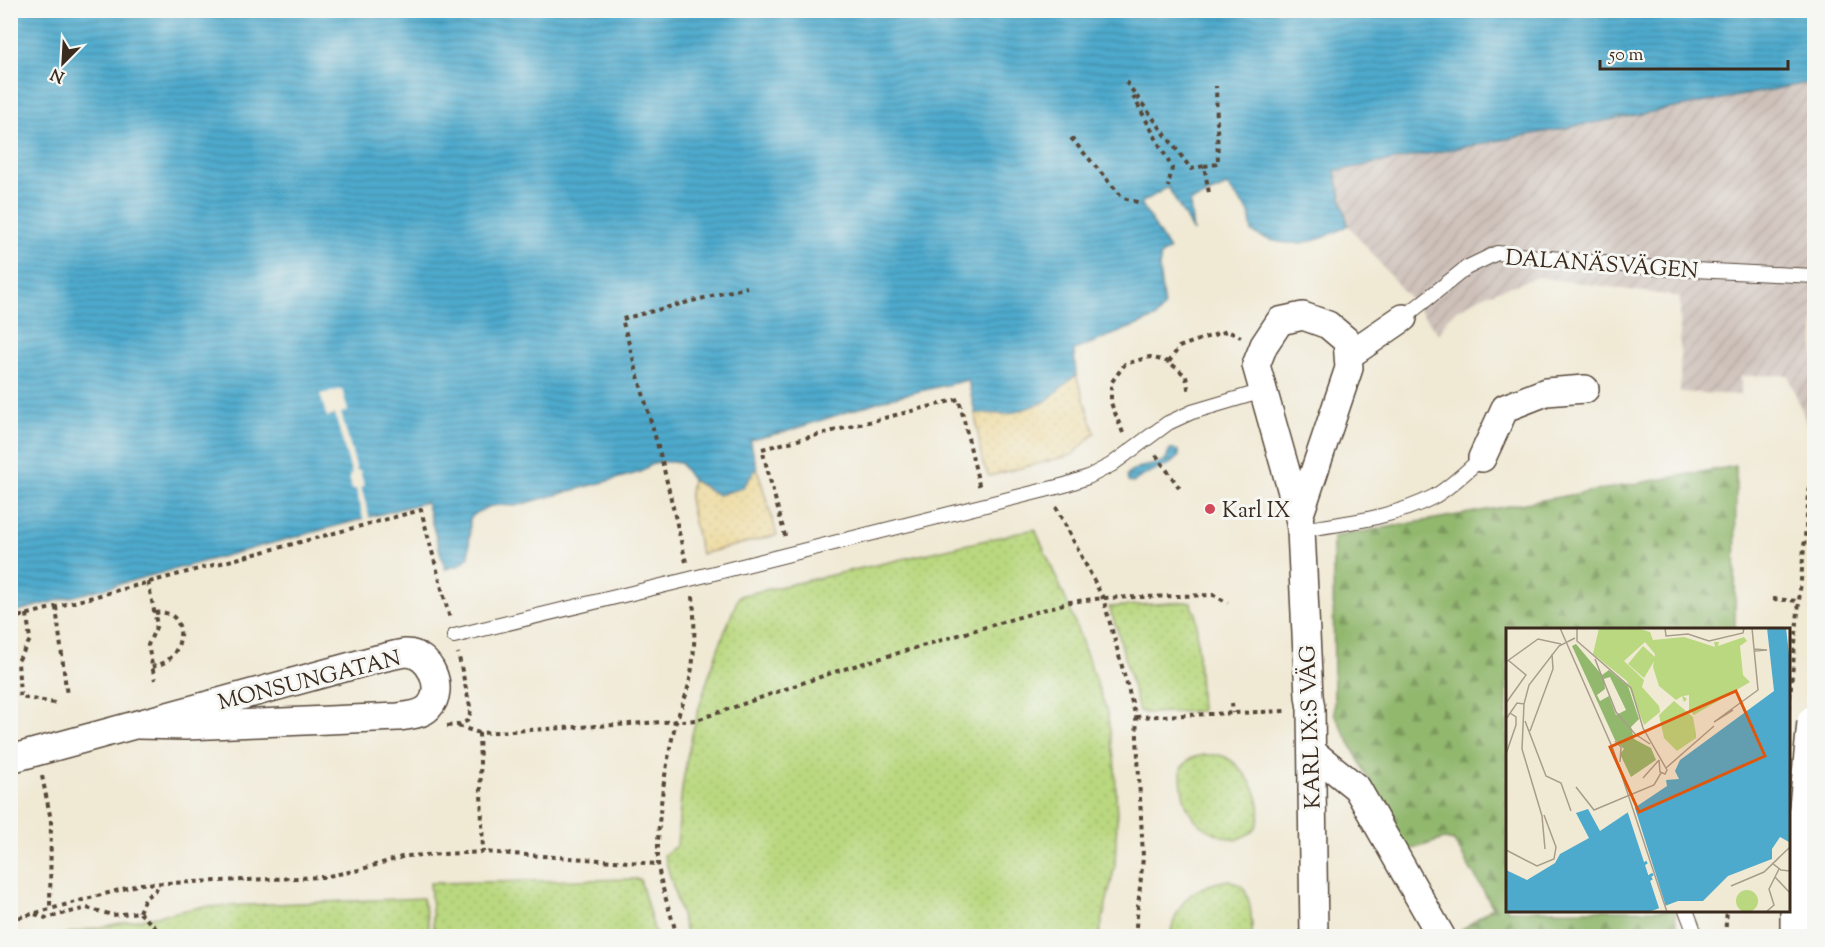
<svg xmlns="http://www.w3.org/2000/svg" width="1825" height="947" viewBox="0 0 1825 947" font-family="'Sorts Mill Goudy',serif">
<defs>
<pattern id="industrial-furrows" width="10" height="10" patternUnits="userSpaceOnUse" patternTransform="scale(1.5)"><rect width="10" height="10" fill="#cec1ba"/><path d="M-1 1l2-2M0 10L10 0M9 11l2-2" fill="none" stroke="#b2a69f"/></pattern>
<pattern id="green-dots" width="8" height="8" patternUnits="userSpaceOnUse" patternTransform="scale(1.5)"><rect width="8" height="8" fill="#b9d87f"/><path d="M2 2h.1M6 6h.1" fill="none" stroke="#a0ba6d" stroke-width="1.8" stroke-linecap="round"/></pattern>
<pattern id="forest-firs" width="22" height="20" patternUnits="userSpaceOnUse" patternTransform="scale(1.5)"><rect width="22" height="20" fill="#92b86e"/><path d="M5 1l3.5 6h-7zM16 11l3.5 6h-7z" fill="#78965a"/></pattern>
<pattern id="sand-dots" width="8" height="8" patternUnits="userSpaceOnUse" patternTransform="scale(1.5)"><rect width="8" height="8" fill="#eeda9e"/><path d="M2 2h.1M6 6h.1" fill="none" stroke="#cdbb88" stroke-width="1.8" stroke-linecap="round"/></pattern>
<pattern id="water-rules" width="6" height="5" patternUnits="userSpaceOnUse" patternTransform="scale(1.5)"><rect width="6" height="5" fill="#4eaacd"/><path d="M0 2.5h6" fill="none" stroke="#428ba6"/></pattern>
</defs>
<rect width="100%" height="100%" fill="#f6f6f2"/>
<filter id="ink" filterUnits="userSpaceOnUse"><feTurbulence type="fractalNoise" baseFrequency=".0167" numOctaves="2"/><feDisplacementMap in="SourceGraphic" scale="12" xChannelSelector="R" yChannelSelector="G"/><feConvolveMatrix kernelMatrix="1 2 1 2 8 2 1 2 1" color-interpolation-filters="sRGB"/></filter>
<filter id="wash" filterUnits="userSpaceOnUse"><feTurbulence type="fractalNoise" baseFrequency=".008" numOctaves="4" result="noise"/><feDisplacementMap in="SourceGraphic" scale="24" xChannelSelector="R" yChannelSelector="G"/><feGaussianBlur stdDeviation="1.35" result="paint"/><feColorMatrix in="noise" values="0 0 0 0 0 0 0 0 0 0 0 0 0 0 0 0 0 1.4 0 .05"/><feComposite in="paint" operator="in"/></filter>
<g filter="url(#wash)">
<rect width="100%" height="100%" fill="#f0e9d4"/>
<!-- industrial -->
<polygon fill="url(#industrial-furrows)" points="1814,82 1814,442 1788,375 1741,376 1741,395 1680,392 1680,297 1538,277 1482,296 1457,310 1446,320 1439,334 1348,225 1334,171"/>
<!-- green -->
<g fill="url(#green-dots)" stroke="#7a814e" stroke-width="1.5">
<path d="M 1035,529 L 1070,609 L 1107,712 L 1115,765 L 1117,818 L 1115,865 L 1099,936 L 687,936 L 664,855 L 677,845 C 679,822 680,799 684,776 C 693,714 715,653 739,596 Z"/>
<polygon points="1184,602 1191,603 1192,609 1196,613 1201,711 1145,713 1139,711 1118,632 1109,607"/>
<path d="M 1204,755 C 1210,755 1217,754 1223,756 C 1246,765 1272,809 1253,831 C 1249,835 1241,837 1236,840 C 1195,831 1180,810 1181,768 L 1191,758 Z"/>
<polygon points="640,879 656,936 434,936 430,883"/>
<path d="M 1229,880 C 1233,882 1239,884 1242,887 C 1251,896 1252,924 1252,936 L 1170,936 C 1177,900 1193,886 1229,880 Z"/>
<polygon points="423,898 431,936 56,936 201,907"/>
</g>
<!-- forest -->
<polygon fill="url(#forest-firs)" stroke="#667146" stroke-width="1.5" points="1736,466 1735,629 1507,629 1507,910 1675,910 1677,927 1682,936 1459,936 1459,932 1493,907 1454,841 1444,839 1406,851 1334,713 1333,537"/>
<!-- sand -->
<g fill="url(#sand-dots)" stroke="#94825e" stroke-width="1.5">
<polygon points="1076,375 1095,433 1072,455 989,476 982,461 975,413 1009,414 1044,402"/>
<polygon points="757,468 777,535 701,554 689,499 692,480 718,495 742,488"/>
</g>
<!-- water -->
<g fill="url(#water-rules)" stroke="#446a76" stroke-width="1.5">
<path d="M 11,11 L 1814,11 L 1814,82 L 1335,171 L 1348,225 C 1318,245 1284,250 1252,232 L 1249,212 L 1227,186 L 1190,202 L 1193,232 L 1168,187 L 1141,203 L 1169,250 L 1161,255 L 1159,268 L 1164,307 L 1155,318 L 1074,350 L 1076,375 L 1045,402 L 1009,414 L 975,413 L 968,380 L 890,398 L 788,431 L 750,440 L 757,468 L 742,488 L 718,495 L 692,480 L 680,463 C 663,461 653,460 641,472 L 515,506 C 493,504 487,505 470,518 L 469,556 L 460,565 L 445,569 L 426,502 L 11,613 Z"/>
<path d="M 1170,449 L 1179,451 L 1179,456 C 1166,471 1146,470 1133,483 L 1128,482 L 1127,476 C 1137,463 1150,468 1165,461 Z"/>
</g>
<!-- pier -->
<polygon fill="#f0e9d4" points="342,389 348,411 341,413 357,471 360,471 364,486 361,487 370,520 364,522 356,489 352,489 349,475 352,474 335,415 327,417 320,394"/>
</g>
<g filter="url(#ink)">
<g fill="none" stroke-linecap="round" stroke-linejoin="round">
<!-- service casing -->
<g stroke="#564739" stroke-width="16">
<g id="service">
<polyline points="1403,318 1466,268 1497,253 1655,268 1814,276"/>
<path d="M 1301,530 C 1346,523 1394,518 1435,496 C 1452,486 1467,470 1482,458"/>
<polyline points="454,636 690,579 1065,485 1088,477 1111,465 1168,423 1192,412 1263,391"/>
<polyline points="1686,910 1696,936"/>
</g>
</g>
<!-- minor casing -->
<g stroke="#564739" stroke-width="30">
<g id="minor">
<polyline points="1349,355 1403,318"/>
<polyline points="1482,458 1505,408 1546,392 1585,389"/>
<polyline points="1299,517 1349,368 1347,341 1328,325 1303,316 1280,321 1264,345 1256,365 1299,517 1301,530 1309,696 1311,709 1314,936"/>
<polyline points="1312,752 1357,788 1441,936"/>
<path d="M 10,759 L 377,659 C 386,657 397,654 406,653 C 430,653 446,689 429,707 C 422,715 407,716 398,717 L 186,726 L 138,725"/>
</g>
</g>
<!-- trunk casing -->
<g stroke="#564739" stroke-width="36">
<polyline id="trunk" points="1797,936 1797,902"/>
</g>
<!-- path -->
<g stroke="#564739" stroke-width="4" stroke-dasharray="4.5 4.5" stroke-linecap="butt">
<polyline points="1126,82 1191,169 1204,166 1209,193"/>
<polyline points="1133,96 1172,168 1168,187"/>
<polyline points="1071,138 1123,198 1141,203"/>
<polyline points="1204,166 1218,164 1216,86"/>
<polyline points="1169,362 1179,347 1201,339 1227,331 1241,337"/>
<polyline points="1123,433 1111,403 1111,383 1125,364 1150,357 1169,362 1186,376 1189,394"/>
<polyline points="1156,455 1181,490"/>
<polyline points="1056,507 1103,598 1136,717 1143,857 1135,936"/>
<polyline points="785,536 762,449 959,399 980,489"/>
<polyline points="686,562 662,461 622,319 747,287"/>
<polyline points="148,582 157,625 148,645 155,680"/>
<polyline points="1773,599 1799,601"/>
<polyline points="56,607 67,696"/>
<polyline points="27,614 30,640 18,661 20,697 55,703"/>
<polyline points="10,619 421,510 450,619"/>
<path d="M 152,667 C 158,665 165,663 169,659 C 187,643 184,608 155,613"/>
<polyline points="1232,703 1233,713"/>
<polyline points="1789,707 1814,442"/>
<polyline points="1136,717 1285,711"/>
<polyline points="447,726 457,725 467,721 471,711 458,653"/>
<polyline points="458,726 479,733 697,720 834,672 1070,602 1103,598 1214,595 1228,603"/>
<polyline points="479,733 483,852"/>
<polyline points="42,776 51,820 50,909"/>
<polyline points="139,912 145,898 156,890 159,885"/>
<polyline points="35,914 46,918 87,908 113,915 139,912 164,936"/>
<polyline points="10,920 141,884 323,877 359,870 405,856 483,852 658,864"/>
<path d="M 677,936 C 672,917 658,879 658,861 C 657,816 665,770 675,725 C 678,714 684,703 687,691 C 696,660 695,627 693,596"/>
<polyline points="1725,936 1727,910"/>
</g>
<!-- service -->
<use href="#service" stroke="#fff" stroke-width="14"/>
<!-- minor -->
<use href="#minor" stroke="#fff" stroke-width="27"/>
<!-- trunk -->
<use href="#trunk" stroke="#fff" stroke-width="33"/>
<!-- trunk-bridge casing -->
<g stroke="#564739" stroke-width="36" stroke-linecap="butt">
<polyline id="trunk-bridge" points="1797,902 1814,722"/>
</g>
<!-- trunk-bridge -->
<use href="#trunk-bridge" stroke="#fff" stroke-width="33"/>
</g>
</g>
<!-- markers -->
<circle fill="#d1495b" stroke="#f6f6f2" stroke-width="2" cx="1210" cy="509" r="6"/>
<g text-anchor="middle" stroke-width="6" stroke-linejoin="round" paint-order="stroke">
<!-- street labels -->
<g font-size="22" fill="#3b2a1e" stroke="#f6f6f2">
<text transform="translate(1602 263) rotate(4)" y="8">DALANÄSVÄGEN</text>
<text transform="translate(309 679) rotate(-14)" y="8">MONSUNGATAN</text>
<text transform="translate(1309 727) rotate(-92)" y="8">KARL IX:S VÄG</text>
</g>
<!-- poi labels -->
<g font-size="22" fill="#3b2a1e" stroke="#f6f6f2" text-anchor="start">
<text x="1222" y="517">Karl IX</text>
</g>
</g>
<!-- overview -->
<g transform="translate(1506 628)">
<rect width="284" height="284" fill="#f0e9d4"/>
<path d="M 93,0 L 131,0 L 144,4 L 147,12 L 178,9 L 209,19 L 208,14 L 213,14 L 212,18 L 238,9 L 241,13 L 234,18 L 237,47 L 244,54 L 188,87 L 183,82 L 183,67 L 177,68 L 181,71 L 178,74 L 176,68 L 170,72 L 153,58 L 147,39 L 149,26 L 139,14 L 118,33 L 138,52 L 136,59 L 153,78 L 154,84 L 138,97 L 121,53 L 87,26 ZM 168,73 L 187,89 L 190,106 L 190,110 L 171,123 L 158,110 L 153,87 ZM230 273a11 11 0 1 1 22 0a11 11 0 1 1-22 0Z" fill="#b9d87f"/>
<path d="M 70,16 L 96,47 L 103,42 L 122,58 L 133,91 L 125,99 L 128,111 L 145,120 L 150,132 L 125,149 L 114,126 L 118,121 L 109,112 L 66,18 ZM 104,49 L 120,82 L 110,87 L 103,68 L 94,73 L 91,67 L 99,61 L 98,51 Z" fill="#92b86e" fill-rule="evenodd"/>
<path d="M 137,18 L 150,30 L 138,50 L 122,36 Z" fill="#b9d87f"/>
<path d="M 261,0 L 280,0 L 284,35 L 283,214 L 274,209 L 266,221 L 266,231 L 222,248 L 197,273 L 172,273 L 143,284 L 0,283 L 0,242 L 21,252 L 49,235 L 54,226 L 83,210 L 70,185 L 82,181 L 94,203 L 161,158 L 160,152 L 173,151 L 169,143 L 174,132 L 268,63 Z" fill="#4eaacd"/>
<path d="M 128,177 L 161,282 L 154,283 L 121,182 Z" fill="#f0e9d4"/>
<path fill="none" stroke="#4eaacd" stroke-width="3" d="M 210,198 L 284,142M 197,210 L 284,144M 147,229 L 284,122M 150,243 L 192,212M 151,244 L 179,224M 152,246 L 284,131M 66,284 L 141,234M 87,284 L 147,246M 90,284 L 128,260M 93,284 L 146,250"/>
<path fill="none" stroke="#a89d8b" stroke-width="1.5" d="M 54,0 L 107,121 L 161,284M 71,0 L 71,13 L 125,60 L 137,100 L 161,142 L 159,146 L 154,144 L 153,132M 159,0 L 160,8 L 182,6 L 203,13 L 237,5 L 238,0M 248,21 L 261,22 L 249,23M 89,31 L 110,84 L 129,106 L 144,116M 0,34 L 32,11 L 55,16M 0,75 L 20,47 L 2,32M 18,76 L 16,121 L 36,188 L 39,221M 227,82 L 208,94 L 252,62 L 246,0M 0,91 L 11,75 L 18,76 L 23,57 L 53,18 L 69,10M 19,93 L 40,148 L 55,155 L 65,183M 24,103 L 47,41 L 46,26M 109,113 L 115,119 L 114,134M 0,126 L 10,97 L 10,89 L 4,85M 160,140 L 208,98M 137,150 L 153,132M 70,159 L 88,182 L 148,157 L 155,145M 0,222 L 31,238 L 48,231 L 50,219 L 38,187M 266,235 L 275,242 L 284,243M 269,249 L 284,265M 225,258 L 258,244 L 284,219M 260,284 L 268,277 L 263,261 L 273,241"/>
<path fill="#df570d" fill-opacity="0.15" stroke="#df570d" stroke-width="3" d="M 230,63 L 259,128 L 133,184 L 104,119 Z"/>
<rect width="284" height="284" fill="none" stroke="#3b2a1e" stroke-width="3"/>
</g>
<!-- margin -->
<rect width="1825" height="947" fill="none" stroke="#f6f6f2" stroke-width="36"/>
<!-- north arrow -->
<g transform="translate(63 63) rotate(204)" stroke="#f6f6f2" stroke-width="4.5" paint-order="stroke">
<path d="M0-4.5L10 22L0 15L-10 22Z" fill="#3b2a1e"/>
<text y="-9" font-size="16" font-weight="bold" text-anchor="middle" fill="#3b2a1e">N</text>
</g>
<!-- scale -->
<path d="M1600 60v9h188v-9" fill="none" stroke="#3b2a1e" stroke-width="3"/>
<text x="1609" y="60" font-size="18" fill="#3b2a1e" stroke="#f6f6f2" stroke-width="4.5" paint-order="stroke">50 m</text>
</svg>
